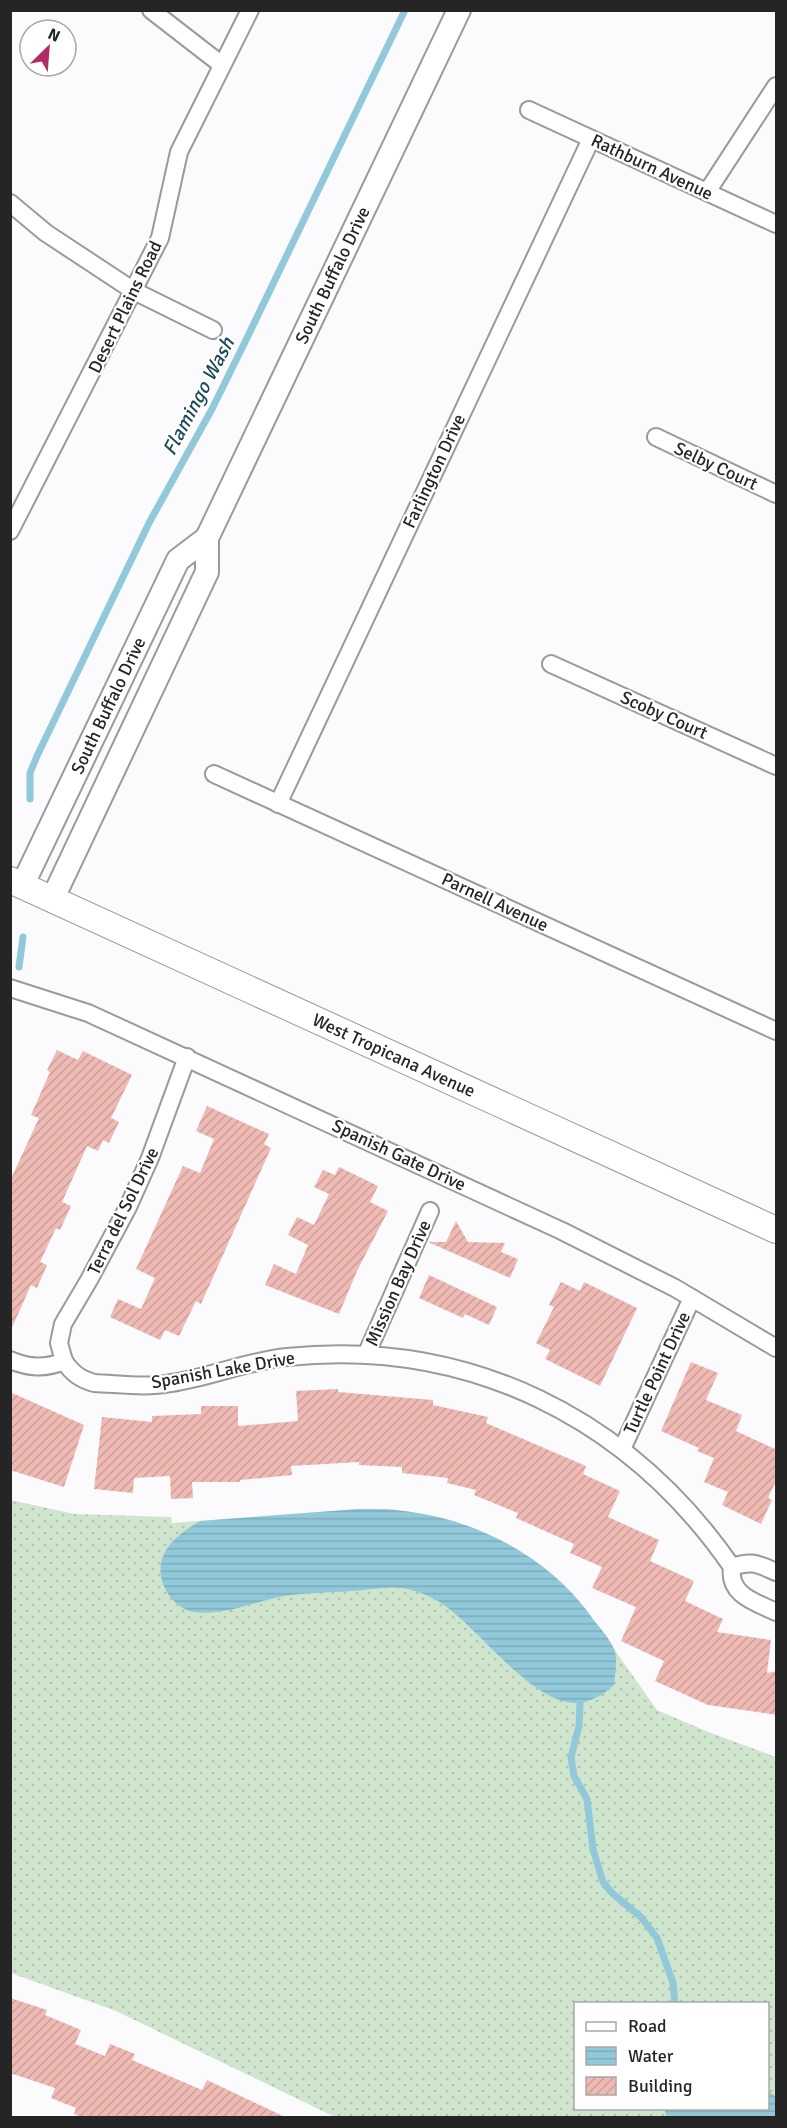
<svg xmlns="http://www.w3.org/2000/svg" width="787" height="2128" viewBox="0 0 787 2128" font-family="Signika,sans-serif">
<defs>
<pattern id="grass-dots" width="8" height="8" patternUnits="userSpaceOnUse" patternTransform="scale(1.5)"><rect width="8" height="8" fill="#cfe5cd"/><path d="M2 2h.1M6 6h.1" fill="none" stroke="#b2c4b0" stroke-width="1.8" stroke-linecap="round"/></pattern>
<pattern id="water-rules" width="6" height="5" patternUnits="userSpaceOnUse" patternTransform="scale(1.5)"><rect width="6" height="5" fill="#91c9da"/><path d="M0 2.5h6" fill="none" stroke="#7dacbb"/></pattern>
<pattern id="building-hatch" width="6" height="6" patternUnits="userSpaceOnUse" patternTransform="scale(1.5)"><rect width="6" height="6" fill="#efb9b4"/><path d="M-1 1l2-2M0 6l6-6M5 7l2-2" fill="none" stroke="#cd9f9b"/></pattern>
</defs>
<rect width="100%" height="100%" fill="#fbfbfd"/>
<!-- grass -->
<path fill="url(#grass-dots)" fill-rule="evenodd" d="M 10,1500 L 75,1514 L 171,1517 L 172,1523 L 358,1509 L 388,1509 L 418,1513 L 447,1519 L 476,1529 L 524,1554 L 546,1570 L 585,1608 L 657,1710 L 711,1733 L 776,1757 L 776,2117 L 335,2117 L 116,2011 L 11,1973 ZM 576,2004 L 768,2004 L 768,2108 L 576,2108 Z"/>
<!-- water -->
<g fill="url(#water-rules)">
<path d="M 358,1509 C 378,1509 397,1509 417,1513 C 483,1523 551,1560 590,1615 C 598,1626 609,1637 614,1649 C 618,1658 615,1675 614,1685 C 604,1694 591,1702 578,1703 C 533,1705 480,1630 444,1605 C 433,1597 416,1590 402,1588 C 386,1586 368,1590 352,1591 C 328,1593 302,1592 279,1597 C 252,1603 222,1616 194,1612 C 172,1608 155,1581 162,1559 C 167,1542 185,1530 200,1521 Z"/>
<polygon points="768,2091 776,2097 776,2117 667,2117 664,2109 768,2108"/>
</g>
<g fill="none" stroke-linecap="round" stroke-linejoin="round">
<!-- stream -->
<g stroke="#91c9da" stroke-width="7">
<polyline points="30,799 30,773 37,756 149,523 212,409 245,342 405,10"/>
<polyline points="19,967 23,937"/>
<polyline points="580,1703 579,1726 571,1757 574,1776 587,1799 593,1849 603,1882 612,1893 641,1917 657,1938 673,1983 675,2004"/>
</g>
</g>
<!-- building -->
<g fill="url(#building-hatch)">
<polygon points="57,1050 78,1060 83,1051 132,1075 111,1118 119,1122 109,1143 103,1140 98,1151 87,1146 62,1202 71,1206 60,1230 56,1228 40,1262 47,1265 37,1288 31,1285 10,1332 10,1181 39,1118 31,1115 50,1072 47,1070"/>
<polygon points="207,1106 269,1134 264,1144 271,1148 201,1304 196,1301 179,1336 165,1330 160,1340 110,1317 118,1299 141,1309 155,1278 136,1269 183,1166 200,1173 214,1139 196,1131"/>
<polygon points="339,1167 378,1186 370,1202 388,1211 357,1271 339,1314 265,1285 274,1264 296,1274 308,1245 288,1235 297,1217 314,1225 329,1194 314,1187 323,1170 335,1175"/>
<polygon points="456,1221 468,1242 505,1243 501,1252 518,1259 510,1278 428,1242 446,1242"/>
<polygon points="429,1275 497,1307 489,1325 465,1314 463,1318 419,1298"/>
<polygon points="561,1282 580,1291 584,1282 637,1308 600,1386 545,1359 550,1350 536,1343 554,1307 549,1305"/>
<polygon points="691,1362 718,1373 706,1400 742,1415 736,1431 777,1450 777,1479 768,1498 772,1500 761,1524 722,1505 728,1492 704,1482 714,1458 697,1451 699,1448 661,1431"/>
<polygon points="338,1389 338,1392 433,1400 433,1405 488,1417 486,1423 586,1466 583,1474 620,1491 608,1517 659,1540 650,1561 694,1581 685,1601 723,1619 717,1632 771,1640 767,1673 777,1671 777,1715 708,1705 655,1681 664,1661 621,1641 636,1607 592,1588 602,1567 570,1553 574,1544 516,1518 518,1513 474,1495 476,1490 447,1483 448,1478 402,1473 402,1467 359,1465 359,1462 291,1466 292,1475 240,1480 240,1482 192,1482 193,1498 171,1499 170,1476 134,1478 133,1493 94,1489 102,1417 152,1422 152,1416 201,1414 201,1406 238,1406 238,1426 298,1421 296,1391"/>
<polygon points="10,1392 84,1425 64,1487 10,1470"/>
<polygon points="10,1998 47,2010 45,2015 81,2030 75,2044 105,2056 110,2044 135,2054 132,2060 202,2090 207,2080 287,2118 83,2118 74,2114 76,2108 51,2098 55,2088 10,2073"/>
</g>
<g fill="none" stroke-linecap="round" stroke-linejoin="round">
<!-- minor casing -->
<g stroke="#9a9a9c" stroke-width="20">
<g id="minor">
<polyline points="151,10 222,65"/>
<polyline points="529,110 776,224"/>
<polyline points="707,192 776,86"/>
<polyline points="10,203 46,233 134,291 213,330"/>
<polyline points="656,437 776,494"/>
<polyline points="10,531 160,238 179,152 250,10"/>
<polyline points="551,664 776,766"/>
<polyline points="214,774 776,1031"/>
<polyline points="278,804 591,139"/>
<polyline points="10,988 88,1013 562,1231 675,1288 776,1348"/>
<polyline points="366,1355 430,1211"/>
<path d="M 10,1360 C 29,1368 45,1369 64,1361 C 72,1373 80,1379 94,1383 C 120,1384 146,1388 171,1383 C 211,1377 247,1361 287,1357 C 469,1338 629,1418 732,1567 C 728,1595 755,1602 776,1612"/>
<polyline points="64,1361 59,1343 63,1324 89,1280 128,1207 150,1158 187,1057"/>
<polyline points="622,1449 692,1298"/>
<path d="M 732,1567 C 752,1560 758,1564 776,1572"/>
</g>
</g>
<!-- secondary casing -->
<g stroke="#9a9a9c" stroke-width="26">
<g id="secondary">
<path id="s1" d="M 22,886 L 178,560 L 207,538"/>
<path id="s2" d="M 52,900 L 207,572 L 207,538 L 459,10"/>
</g>
</g>
<!-- primary casing -->
<g stroke="#9a9a9c" stroke-width="28">
<g id="primary">
<path id="s3" d="M 10,880 L 776,1230"/>
</g>
</g>
<!-- minor -->
<use href="#minor" stroke="#fff" stroke-width="16"/>
<!-- secondary -->
<use href="#secondary" stroke="#fff" stroke-width="22"/>
<!-- primary -->
<use href="#primary" stroke="#fff" stroke-width="26"/>
</g>
<g text-anchor="middle" stroke-width="4.5" stroke-linejoin="round" paint-order="stroke">
<!-- street labels -->
<g font-size="18" fill="#252526" stroke="#fff">
<text transform="translate(652 167) rotate(25)" y="6">Rathburn Avenue</text>
<text dy="6" stroke="none"><textPath href="#s2" startOffset="688">South Buffalo Drive</textPath></text>
<text transform="translate(125 307) rotate(-64)" y="6">Desert Plains Road</text>
<text transform="translate(716 466) rotate(25)" y="6">Selby Court</text>
<text transform="translate(434 471) rotate(-65)" y="6">Farlington Drive</text>
<text dy="6" stroke="none"><textPath href="#s1" startOffset="200">South Buffalo Drive</textPath></text>
<text transform="translate(664 715) rotate(24)" y="6">Scoby Court</text>
<text transform="translate(495 902) rotate(25)" y="6">Parnell Avenue</text>
<text dy="6" stroke="none"><textPath href="#s3" startOffset="422">West Tropicana Avenue</textPath></text>
<text transform="translate(399 1155) rotate(25)" y="6">Spanish Gate Drive</text>
<text transform="translate(123 1211) rotate(-64)" y="6">Terra del Sol Drive</text>
<text transform="translate(398 1283) rotate(-66)" y="6">Mission Bay Drive</text>
<text transform="translate(223 1370) rotate(-10)" y="6">Spanish Lake Drive</text>
<text transform="translate(657 1373) rotate(-65)" y="6">Turtle Point Drive</text>
</g>
<!-- water labels -->
<g font-size="20" font-style="italic" fill="#1b4a58" stroke="#fff">
<text transform="translate(198 396) rotate(-62)" y="7">Flamingo Wash</text>
</g>
</g>
<!-- border -->
<rect width="787" height="2128" fill="none" stroke="#252526" stroke-width="24"/>
<!-- legend -->
<rect x="574" y="2002" width="195" height="108" fill="#ffffff" stroke="#a8a8a8" stroke-width="1.5"/>
<rect x="586" y="2022" width="30" height="9" fill="#ffffff" stroke="#a8a8a8" stroke-width="1.5"/>
<text x="628" y="2032" font-size="18" fill="#252526">Road</text>
<rect x="586" y="2047" width="30" height="18" fill="url(#water-rules)" stroke="#a8a8a8" stroke-width="1.5"/>
<text x="628" y="2062" font-size="18" fill="#252526">Water</text>
<rect x="586" y="2077" width="30" height="18" fill="url(#building-hatch)" stroke="#a8a8a8" stroke-width="1.5"/>
<text x="628" y="2092" font-size="18" fill="#252526">Building</text>
<!-- north arrow -->
<g transform="translate(48 48) rotate(25)"><circle r="28" fill="#ffffff" stroke="#a8a8a8" stroke-width="1.5"/>
<path d="M0-4.5L10 22L0 15L-10 22Z" fill="#b62a63"/>
<text y="-9" font-size="16" font-weight="bold" text-anchor="middle" fill="#252526">N</text>
</g>
</svg>
